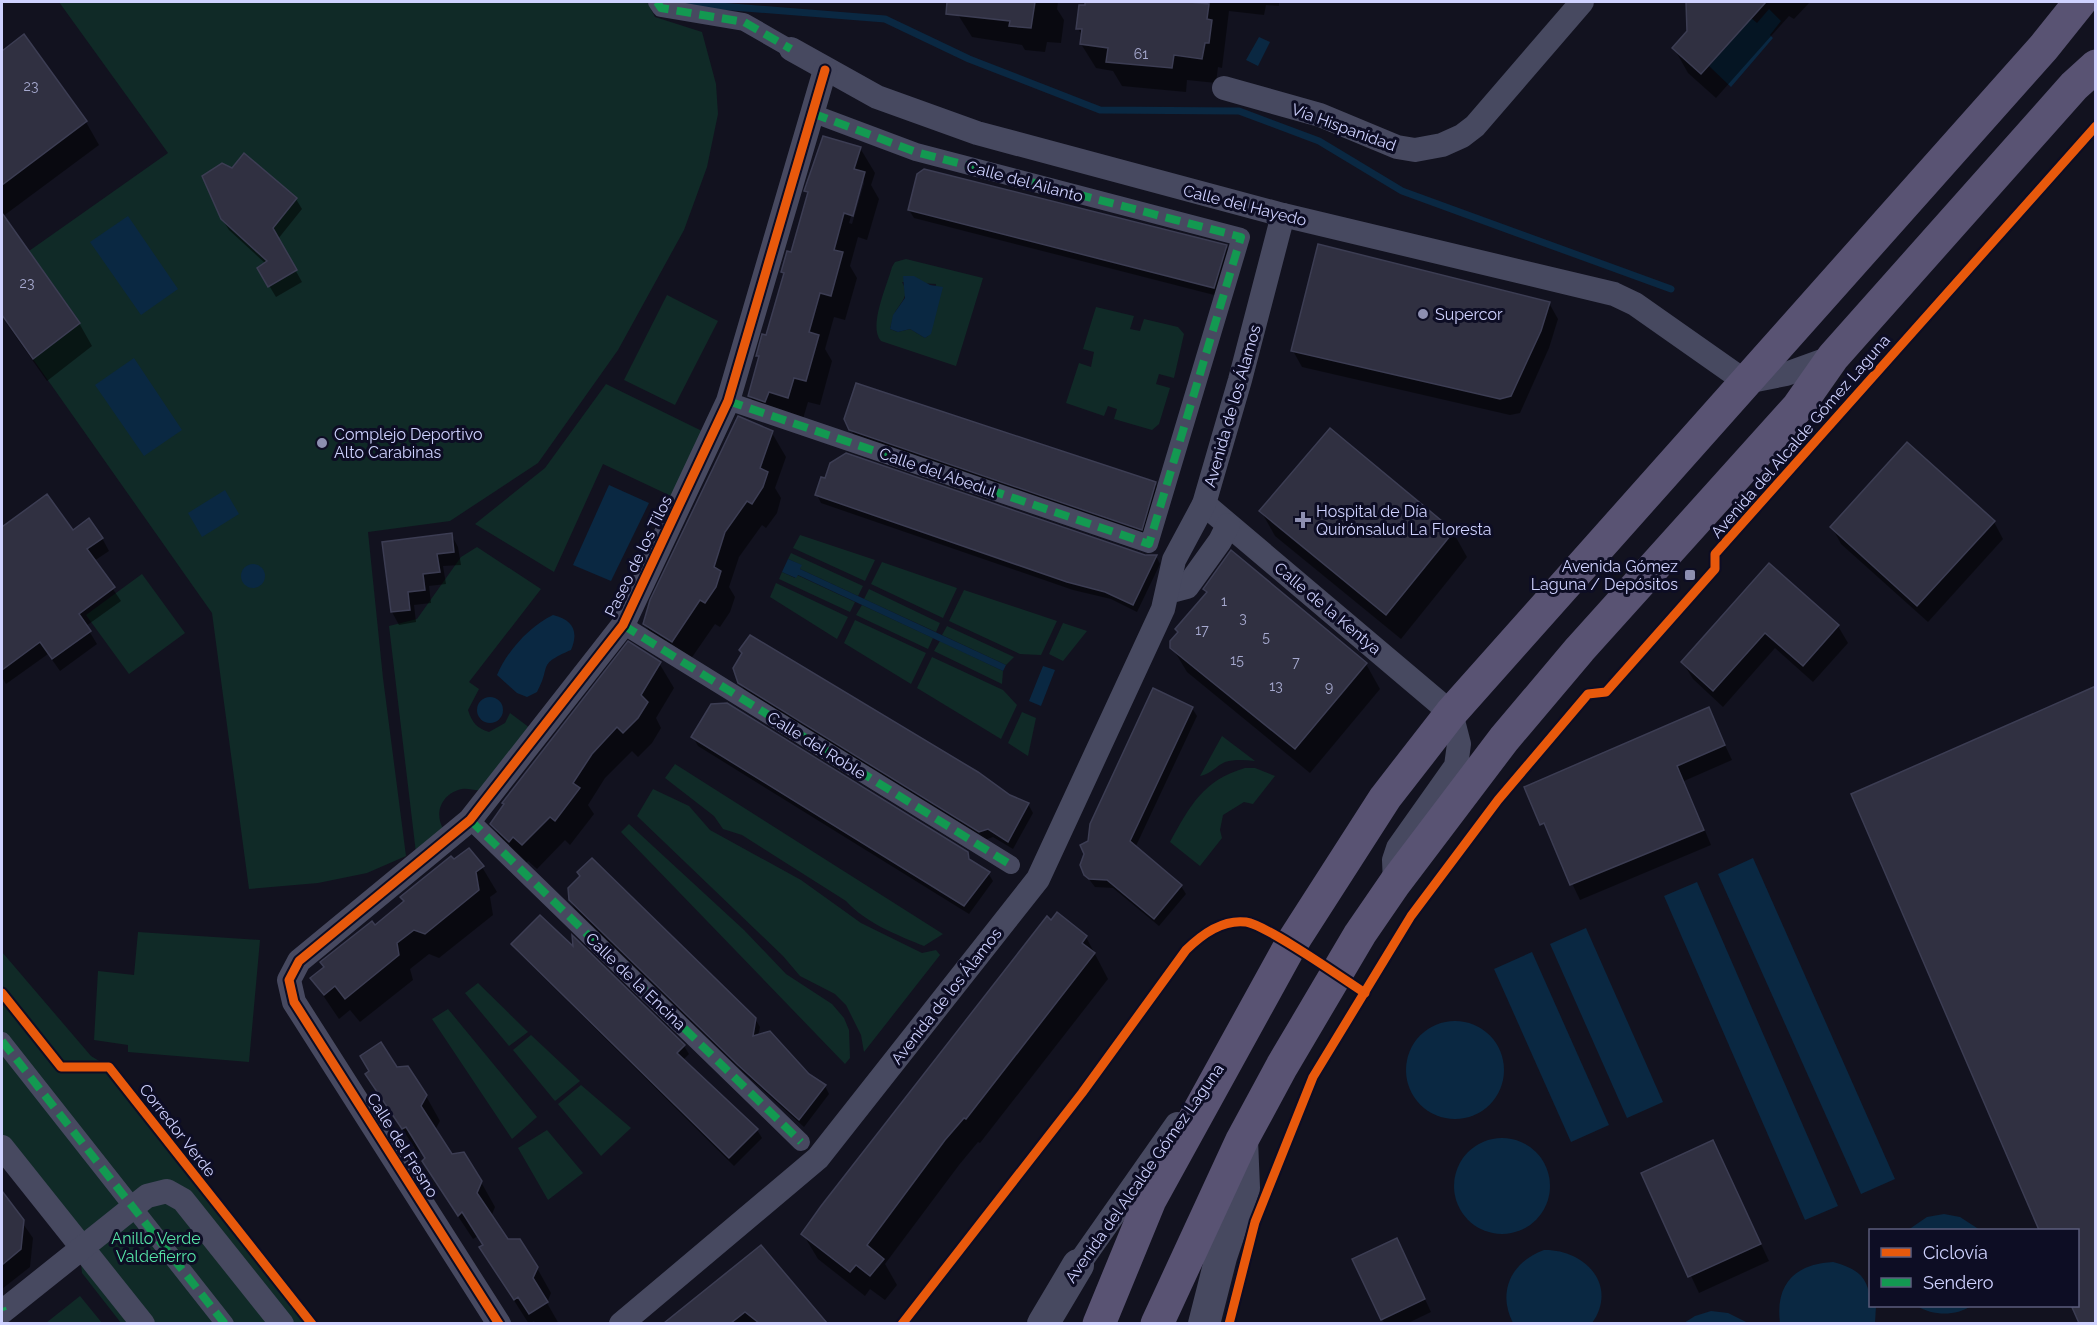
<svg xmlns="http://www.w3.org/2000/svg" width="2097" height="1325" viewBox="0 0 2097 1325" font-family="Raleway,sans-serif">
<rect width="100%" height="100%" fill="#12121f"/>
<!-- green -->
<g fill="#102a27" fill-rule="evenodd">
<polygon points="59,2 647,2 655,17 702,32 716,84 718,114 707,167 684,230 618,350 538,463 450,521 368,532 383,678 406,856 367,873 318,883 249,889 212,613 33,359 80,322 29,251 168,153"/>
<path d="M 906,259 L 983,278 L 956,366 L 881,341 C 868,326 887,286 892,267 L 895,262 ZM 902,282 L 936,284 L 928,336 L 925,338 L 910,329 L 898,332 L 890,329 C 892,323 893,314 897,309 C 904,299 909,294 902,282 Z"/>
<polygon points="667,295 718,321 675,405 624,380"/>
<polygon points="1096,307 1134,316 1130,329 1140,331 1144,319 1178,327 1184,334 1174,378 1159,374 1156,384 1170,388 1159,424 1152,430 1114,419 1117,409 1108,406 1104,416 1066,403 1079,363 1091,367 1094,352 1083,349"/>
<polygon points="606,384 702,431 671,496 603,464 554,572 475,524 545,468"/>
<polygon points="800,535 875,560 865,581 793,548"/>
<path d="M 477,547 L 541,589 L 469,682 L 479,689 L 468,710 C 472,723 477,728 489,732 L 505,723 L 510,713 L 530,728 L 481,790 C 475,791 469,788 462,789 C 442,793 433,813 444,830 L 416,853 L 389,626 L 417,619 L 461,557 Z"/>
<polygon points="791,553 863,586 858,596 800,569 801,565 788,559"/>
<polygon points="882,562 957,588 943,618 871,584"/>
<polygon points="782,572 795,578 797,575 855,602 850,612 779,579"/>
<polygon points="142,574 185,633 129,674 86,615"/>
<polygon points="776,583 848,617 837,639 770,597"/>
<polygon points="869,589 940,623 936,632 864,599"/>
<polygon points="964,590 1057,621 1041,655 1020,654 949,621"/>
<polygon points="862,605 933,638 928,649 856,615"/>
<polygon points="855,620 926,653 911,684 844,643"/>
<polygon points="1063,623 1087,631 1063,661 1049,654"/>
<polygon points="947,626 1014,657 1006,665 942,635"/>
<polygon points="940,641 1003,671 1002,684 934,651"/>
<polygon points="932,657 1003,690 1017,705 1001,739 917,688"/>
<polygon points="1022,712 1036,718 1028,756 1008,743"/>
<path d="M 1222,736 L 1255,761 C 1245,760 1235,759 1225,762 C 1216,766 1211,774 1200,776 Z"/>
<path d="M 675,764 L 943,934 L 924,946 C 897,935 866,923 846,901 L 742,835 L 723,829 L 714,816 L 665,778 Z"/>
<path d="M 1245,768 L 1255,768 L 1275,776 L 1253,804 L 1244,802 L 1223,815 L 1220,830 L 1222,838 L 1200,866 L 1170,842 C 1190,806 1203,780 1245,768 Z"/>
<polygon points="653,789 689,806 710,830 801,880 861,923 922,953 936,950 940,955 864,1052 861,1035 846,1005 835,994 800,976 783,956 637,816"/>
<polygon points="629,824 744,930 786,974 832,1004 844,1018 849,1030 850,1058 845,1064 621,832"/>
<polygon points="138,932 260,940 249,1062 128,1052 128,1045 94,1040 98,971 134,975"/>
<polygon points="2,952 91,1056 109,1067 312,1323 121,1323 82,1273 78,1238 2,1140"/>
<polygon points="478,983 528,1032 509,1046 465,993"/>
<polygon points="448,1009 537,1117 512,1139 432,1019"/>
<polygon points="531,1035 580,1081 555,1101 513,1050"/>
<polygon points="581,1085 631,1128 601,1156 558,1104"/>
<polygon points="547,1130 583,1173 548,1200 518,1148"/>
<polygon points="80,1296 102,1323 46,1323"/>
</g>
<!-- water -->
<g fill="#0a2842">
<polygon points="1769,9 1781,21 1770,35 1773,38 1731,87 1709,66 1751,18 1757,23"/>
<polygon points="1259,37 1270,42 1258,66 1246,60"/>
<polygon points="128,216 178,289 141,315 90,242"/>
<polygon points="903,276 914,276 930,285 943,287 931,334 925,338 910,329 898,332 890,329 893,315 905,298"/>
<polygon points="134,358 182,430 144,456 95,385"/>
<polygon points="609,485 649,503 611,581 573,565"/>
<polygon points="225,490 239,514 202,537 188,513"/>
<polygon points="788,559 802,565 800,569 1006,665 1003,671 798,575 796,578 782,572"/>
<circle cx="253" cy="576" r="12"/>
<path d="M 553,615 C 573,620 579,631 571,650 C 536,665 552,665 537,692 L 527,697 L 517,693 L 497,675 C 507,651 530,626 553,615 Z"/>
<polygon points="1043,666 1055,670 1041,706 1029,701"/>
<circle cx="490" cy="710" r="13"/>
<polygon points="1753,858 1895,1179 1861,1194 1718,874"/>
<polygon points="1697,882 1838,1206 1805,1220 1664,896"/>
<polygon points="1586,928 1663,1102 1627,1118 1550,944"/>
<polygon points="1532,952 1609,1125 1571,1142 1494,969"/>
<circle cx="1455" cy="1070" r="49"/>
<circle cx="1502" cy="1186" r="48"/>
<polygon points="1944,1214 1960,1217 1980,1230 1908,1230 1927,1217"/>
<path d="M 1544,1250 C 1584,1249 1619,1285 1592,1323 L 1513,1323 C 1497,1292 1511,1262 1544,1250 Z"/>
<path d="M 1833,1262 C 1859,1269 1870,1278 1870,1306 L 1876,1306 L 1875,1323 L 1780,1323 C 1775,1284 1795,1264 1833,1262 Z"/>
<path d="M 1917,1306 L 1971,1306 C 1956,1316 1933,1316 1917,1306 Z"/>
<polygon points="1711,1311 1728,1313 1748,1323 1684,1323 1695,1316"/>
</g>
<!-- shadow -->
<g fill="#0007" fill-rule="evenodd">
<polygon points="950,2 1058,2 1057,9 1064,20 1061,43 1047,42 1045,52 1025,50 1022,45 972,37"/>
<polygon points="1087,2 1279,2 1279,6 1266,5 1264,15 1229,11 1222,68 1218,67 1216,83 1187,80 1186,92 1122,86 1113,71 1096,68 1081,44 1082,36 1078,28"/>
<polygon points="1687,2 1810,2 1794,19 1789,16 1716,98 1688,73 1674,48 1689,31"/>
<polygon points="24,37 86,122 99,145 2,217 79,323 92,346 47,381 2,317 2,53"/>
<path d="M 860,148 L 875,173 L 871,185 L 879,199 L 867,240 L 858,237 L 850,266 L 857,278 L 845,320 L 834,317 L 825,349 L 832,361 L 820,405 L 808,402 L 802,422 L 764,421 L 750,396 L 760,359 L 758,355 L 767,337 L 785,277 L 782,272 L 792,254 L 809,195 L 806,190 ZM 863,176 L 864,183 L 852,224 L 849,223 Z"/>
<polygon points="296,199 302,209 278,239 302,282 276,297 259,269 266,264 229,230 222,219"/>
<polygon points="909,210 1226,246 1231,254 1218,296 914,218"/>
<polygon points="1549,303 1558,319 1549,348 1520,413 1510,415 1302,367 1293,351"/>
<polygon points="851,430 1155,483 1160,491 1146,537 856,438"/>
<polygon points="772,433 786,457 775,488 781,498 777,513 766,528 762,525 739,557 729,587 735,597 730,612 720,627 715,624 686,666 659,649 645,624"/>
<polygon points="817,495 1156,556 1160,564 1137,612 1111,599 1073,590 821,503"/>
<polygon points="47,496 73,532 102,538 109,551 94,561 121,601 86,626 97,644 60,671 48,654 6,684 2,677 2,529"/>
<polygon points="1261,511 1453,532 1467,557 1401,639 1275,536"/>
<polygon points="1994,522 2003,539 1928,622 1841,544 1832,527"/>
<polygon points="451,534 458,547 461,565 443,566 446,584 429,586 431,603 414,605 416,622 399,625 392,612 384,543"/>
<polygon points="1769,565 1838,626 1848,643 1813,682 1775,648 1723,707 1693,679 1683,663"/>
<polygon points="1205,590 1366,664 1380,689 1310,773 1187,672 1172,647 1207,594"/>
<polygon points="659,663 674,688 656,718 661,728 652,743 638,757 632,751 605,778 588,805 594,814 570,845 565,840 537,869 528,861 524,866 506,849 492,824"/>
<polygon points="740,682 1028,804 1033,813 1013,849 993,837 985,840 745,691"/>
<polygon points="2096,688 2096,1324 2080,1324 2073,1306 2078,1306 2078,1230 2040,1230 1853,795"/>
<polygon points="1192,708 1197,716 1135,848 1181,886 1186,894 1159,926 1113,888 1095,887 1088,878 1089,841"/>
<polygon points="1708,709 1732,760 1684,781 1711,845 1580,900 1526,788"/>
<polygon points="693,737 967,853 972,862 988,873 993,881 969,914 698,746"/>
<polygon points="454,861 482,867 497,892 490,897 493,915 439,958 429,954 410,969 413,980 360,1022 350,1010 339,1019 312,979 405,902 402,897"/>
<polygon points="581,876 755,1019 760,1027 758,1036 825,1086 829,1094 804,1127 744,1073 575,909 570,900"/>
<polygon points="1057,914 1086,937 1108,979 980,1143 978,1142 959,1165 885,1264 897,1285 885,1300 870,1289 865,1296 818,1259 803,1234"/>
<polygon points="513,944 684,1046 689,1054 683,1060 757,1130 762,1138 734,1166 518,952"/>
<polygon points="396,1069 426,1096 440,1121 435,1130 451,1155 481,1182 495,1207 491,1217 507,1241 537,1268 551,1293 547,1303 559,1324 535,1324 534,1321 529,1324 496,1272 478,1236 473,1239 438,1186 424,1161 426,1159 421,1151 418,1153 367,1075"/>
<polygon points="1713,1142 1769,1261 1699,1293 1643,1174"/>
<polygon points="2,1194 33,1238 30,1267 2,1289"/>
<polygon points="760,1247 825,1324 667,1324"/>
<polygon points="1403,1252 1431,1312 1406,1324 1385,1324 1382,1319"/>
</g>
<g fill="none" stroke-linecap="round" stroke-linejoin="round">
<!-- stream -->
<polyline stroke="#0a2842" stroke-width="7" points="681,3 885,19 969,59 1100,110 1239,111 1319,141 1402,191 1671,289"/>
</g>
<!-- building -->
<g fill="#303041" stroke="#3c3d53" stroke-width="1.5">
<polygon points="947,2 1035,2 1031,28 1009,26 1010,21 946,14"/>
<polygon points="1085,2 1189,2 1209,4 1207,19 1212,20 1209,43 1205,43 1202,59 1174,55 1172,68 1106,62 1108,48 1080,44 1082,29 1076,29 1079,5 1085,5"/>
<polygon points="1686,2 1766,2 1701,74 1672,48 1687,31"/>
<polygon points="24,34 87,121 2,185 2,51"/>
<polygon points="823,136 861,147 854,169 865,172 853,216 844,213 834,250 843,252 831,296 820,293 809,332 819,335 806,381 794,378 788,398 769,392 765,402 748,396 759,356 756,356 762,334 766,335 784,273 781,272 787,251 791,252 808,192 804,191"/>
<polygon points="244,153 297,198 273,228 297,270 268,287 257,268 267,261 221,219 202,176 222,163 232,168"/>
<polygon points="924,169 1227,245 1214,288 908,210 917,174"/>
<polygon points="2,213 80,323 33,359 2,315"/>
<polygon points="1318,244 1550,302 1541,331 1511,396 1500,399 1291,351"/>
<polygon points="856,383 1156,482 1142,530 849,430 844,419"/>
<polygon points="738,416 773,431 760,468 768,472 763,487 752,504 747,501 725,532 714,567 721,571 716,587 705,603 700,600 672,642 643,624 650,600"/>
<polygon points="1330,428 1454,531 1386,615 1259,511"/>
<polygon points="1907,442 1995,521 1917,606 1830,527"/>
<polygon points="846,453 1145,555 1157,555 1133,605 1105,592 1067,582 815,495 821,477 825,478 830,463"/>
<polygon points="47,494 73,530 89,518 103,538 87,549 115,587 79,614 91,631 52,659 40,642 2,670 2,527"/>
<polygon points="452,533 454,552 437,554 440,572 423,574 425,590 408,592 410,610 391,612 382,542"/>
<polygon points="1231,550 1367,663 1295,749 1170,648 1170,641 1178,632 1175,629 1207,592 1203,589"/>
<polygon points="1769,563 1839,625 1803,666 1765,633 1713,691 1681,662"/>
<polygon points="750,635 978,772 1010,795 1029,803 1008,842 988,829 979,832 738,683 733,668 742,653 739,650"/>
<polygon points="628,641 661,662 641,695 648,702 638,718 623,733 617,727 592,754 573,783 580,788 555,821 550,817 522,845 513,837 509,842 490,824 504,804 502,803"/>
<polygon points="2096,686 2096,1323 2079,1323 2071,1305 2078,1305 2078,1230 2039,1230 1851,794"/>
<polygon points="1153,688 1193,707 1130,841 1182,885 1154,919 1107,880 1089,879 1084,875 1080,865 1084,854 1080,845 1088,841 1090,824"/>
<polygon points="727,703 968,852 969,859 990,872 964,906 691,737 711,704"/>
<polygon points="1709,707 1725,745 1677,766 1704,830 1570,885 1544,823 1540,825 1524,787"/>
<polygon points="469,848 484,866 476,872 479,890 425,934 414,930 397,943 399,955 345,999 335,986 324,995 310,978 324,967 320,962 372,921 375,925 404,901 400,897 451,856 454,859"/>
<polygon points="592,858 756,1018 753,1036 770,1031 809,1074 826,1085 799,1120 738,1065 569,900 568,888 580,876 577,872"/>
<polygon points="1057,912 1087,936 1082,943 1095,953 966,1119 964,1118 945,1140 867,1245 884,1259 870,1276 856,1265 850,1272 801,1234 821,1206 1047,916 1051,920"/>
<polygon points="540,915 573,946 572,935 685,1045 677,1053 758,1129 729,1158 511,944"/>
<polygon points="381,1042 397,1067 408,1066 427,1095 421,1106 452,1154 464,1152 482,1181 477,1193 508,1239 520,1239 538,1267 533,1278 548,1302 529,1314 518,1297 514,1300 479,1247 483,1245 462,1212 458,1216 422,1161 425,1158 406,1127 402,1129 365,1074 369,1071 360,1056"/>
<polygon points="1713,1140 1761,1244 1688,1277 1641,1173"/>
<polygon points="2,1191 24,1220 21,1249 2,1265"/>
<polygon points="1397,1238 1425,1299 1381,1320 1352,1259"/>
<polygon points="761,1245 827,1323 759,1323 745,1312 731,1323 664,1323"/>
</g>
<g fill="none" stroke-linecap="round" stroke-linejoin="round">
<!-- pedestrian -->
<g stroke="#474960" stroke-width="18">
<polyline points="657,2 661,8 744,22 791,49"/>
<polyline points="728,401 1149,544 1241,237 916,152 812,113"/>
<polyline points="623,625 1011,865"/>
<polyline points="470,820 801,1142"/>
<polyline points="2,1041 225,1324"/>
</g>
<!-- minor -->
<g stroke="#474960" stroke-width="24">
<polyline points="791,49 877,97 977,133 1283,215 1614,294 1635,304 1746,382 1786,374 1833,357"/>
<polyline points="1224,88 1320,115 1397,147 1415,150 1442,145 1462,136 1475,126 1582,2"/>
<polyline points="1204,504 1451,713 1459,744 1456,766 1398,848 1394,860 1395,883"/>
<polyline points="1168,592 1187,587 1220,541 1228,525"/>
<polyline points="2,1147 143,1324"/>
<polyline points="1078,1265 1177,1124"/>
<polyline points="2,1312 147,1196 167,1191 183,1200 282,1324"/>
<polyline points="499,1324 294,1002 289,980 299,961 470,820 623,625 728,401 825,70"/>
<polyline points="621,1324 818,1158 1038,879 1163,609 1174,560 1204,504 1240,380 1283,215"/>
</g>
<!-- tertiary -->
<g stroke="#474960" stroke-width="32">
<polyline points="1043,1324 1078,1265"/>
<polyline points="1204,1324 1221,1257 1244,1188 1242,1140"/>
</g>
<!-- primary -->
<g stroke="#595373" stroke-width="33">
<polyline points="1099,1324 1150,1200 1290,946 1385,798 1451,713 2044,47 2080,2"/>
<polyline points="1157,1324 1242,1140 1282,1066 1360,934 1395,883 1504,739 1580,649 1798,407 1833,357 2074,86 2096,66"/>
</g>
<!-- quiet -->
<g stroke="#139951" stroke-width="8" stroke-dasharray="15 8" stroke-linecap="butt">
<polyline points="657,2 661,8 744,22 791,49"/>
<polyline points="728,401 1149,544 1241,237 916,152 812,113"/>
<polyline points="623,625 1011,865"/>
<polyline points="470,820 801,1142"/>
<polyline points="2,1041 225,1324"/>
<polyline points="2,1308 3,1311"/>
</g>
<!-- cycleway casing -->
<g stroke="#0d0d24" stroke-width="13">
<g id="cycleway">
<polyline points="2,993 61,1067 109,1067 312,1324"/>
<polyline points="499,1324 294,1002 289,980 299,961 470,820 623,625 728,401 825,70"/>
<path d="M 902,1324 L 1082,1093 L 1186,950 C 1202,934 1222,919 1246,922 C 1267,925 1342,978 1365,993"/>
<polyline points="1229,1324 1255,1222 1313,1077 1411,916 1498,800 1588,694 1606,692 1715,569 1715,554 2096,126"/>
</g>
</g>
<!-- cycleway -->
<use href="#cycleway" stroke="#e8590c" stroke-width="9"/>
</g>
<!-- markers -->
<g fill="#8d8fb1" stroke="#0d0d24" stroke-width="2">
<circle cx="1423" cy="314" r="6"/>
<circle cx="322" cy="443" r="6"/>
<path d="M1300 511h6v6h6v6h-6v6h-6v-6h-6v-6h6z"/>
<rect x="1684" y="569" width="12" height="12" rx="3"/>
</g>
<g text-anchor="middle" stroke-width="6" stroke-linejoin="round" paint-order="stroke">
<!-- number labels -->
<g font-size="14" fill="#a7aad0">
<text x="1141" y="59">61</text>
<text x="31" y="91">23</text>
<text x="27" y="288">23</text>
<text x="1224" y="606">1</text>
<text x="1243" y="623">3</text>
<text x="1202" y="635">17</text>
<text x="1266" y="642">5</text>
<text x="1237" y="665">15</text>
<text x="1296" y="667">7</text>
<text x="1276" y="691">13</text>
<text x="1329" y="692">9</text>
</g>
<!-- street labels -->
<g font-size="16" fill="#cfd2ff" stroke="#0d0d24">
<text transform="translate(1344 127) rotate(20)" y="6">Vía Hispanidad</text>
<text transform="translate(1025 181) rotate(15)" y="6">Calle del Ailanto</text>
<text transform="translate(1245 205) rotate(14)" y="6">Calle del Hayedo</text>
<text transform="translate(1232 406) rotate(-74)" y="6">Avenida de los Álamos</text>
<text transform="translate(1800 436) rotate(-49)" y="6">Avenida del Alcalde Gómez Laguna</text>
<text transform="translate(938 472) rotate(19)" y="6">Calle del Abedul</text>
<text transform="translate(638 556) rotate(-64)" y="6">Paseo de los Tilos</text>
<text transform="translate(1328 608) rotate(40)" y="6">Calle de la Kentya</text>
<text transform="translate(817 745) rotate(32)" y="6">Calle del Roble</text>
<text transform="translate(636 981) rotate(44)" y="6">Calle de la Encina</text>
<text transform="translate(946 996) rotate(-52)" y="6">Avenida de los Álamos</text>
<text transform="translate(178 1130) rotate(52)" y="6">Corredor Verde</text>
<text transform="translate(403 1145) rotate(58)" y="6">Calle del Fresno</text>
<text transform="translate(1144 1173) rotate(-55)" y="6">Avenida del Alcalde Gómez Laguna</text>
</g>
<!-- poi labels -->
<g font-size="16" fill="#cfd2ff" stroke="#0d0d24" text-anchor="start">
<text x="1435" y="320">Supercor</text>
<text x="334" y="440">Complejo Deportivo<tspan x="334" dy="18">Alto Carabinas</tspan></text>
<text x="1316" y="517">Hospital de Día<tspan x="1316" dy="18">Quirónsalud La Floresta</tspan></text>
<text x="1678" y="572" text-anchor="end">Avenida Gómez<tspan x="1678" dy="18">Laguna / Depósitos</tspan></text>
</g>
<!-- park labels -->
<g font-size="16" fill="#56e5a8" stroke="#0d0d24">
<text x="156" y="1244">Anillo Verde<tspan x="156" dy="18">Valdefierro</tspan></text>
</g>
</g>
<!-- border -->
<rect width="2097" height="1325" fill="none" stroke="#cfd2ff" stroke-width="6"/>
<!-- legend -->
<rect x="1869" y="1229" width="210" height="78" fill="#0d0d24" stroke="#5b5c7c" stroke-width="1.5"/>
<rect x="1881" y="1248" width="30" height="9" fill="#e8590c" stroke="#5b5c7c" stroke-width="1.5"/>
<text x="1923" y="1259" font-size="18" fill="#cfd2ff">Ciclovía</text>
<rect x="1881" y="1278" width="30" height="9" fill="#139951" stroke="#5b5c7c" stroke-width="1.5"/>
<text x="1923" y="1289" font-size="18" fill="#cfd2ff">Sendero</text>
</svg>
